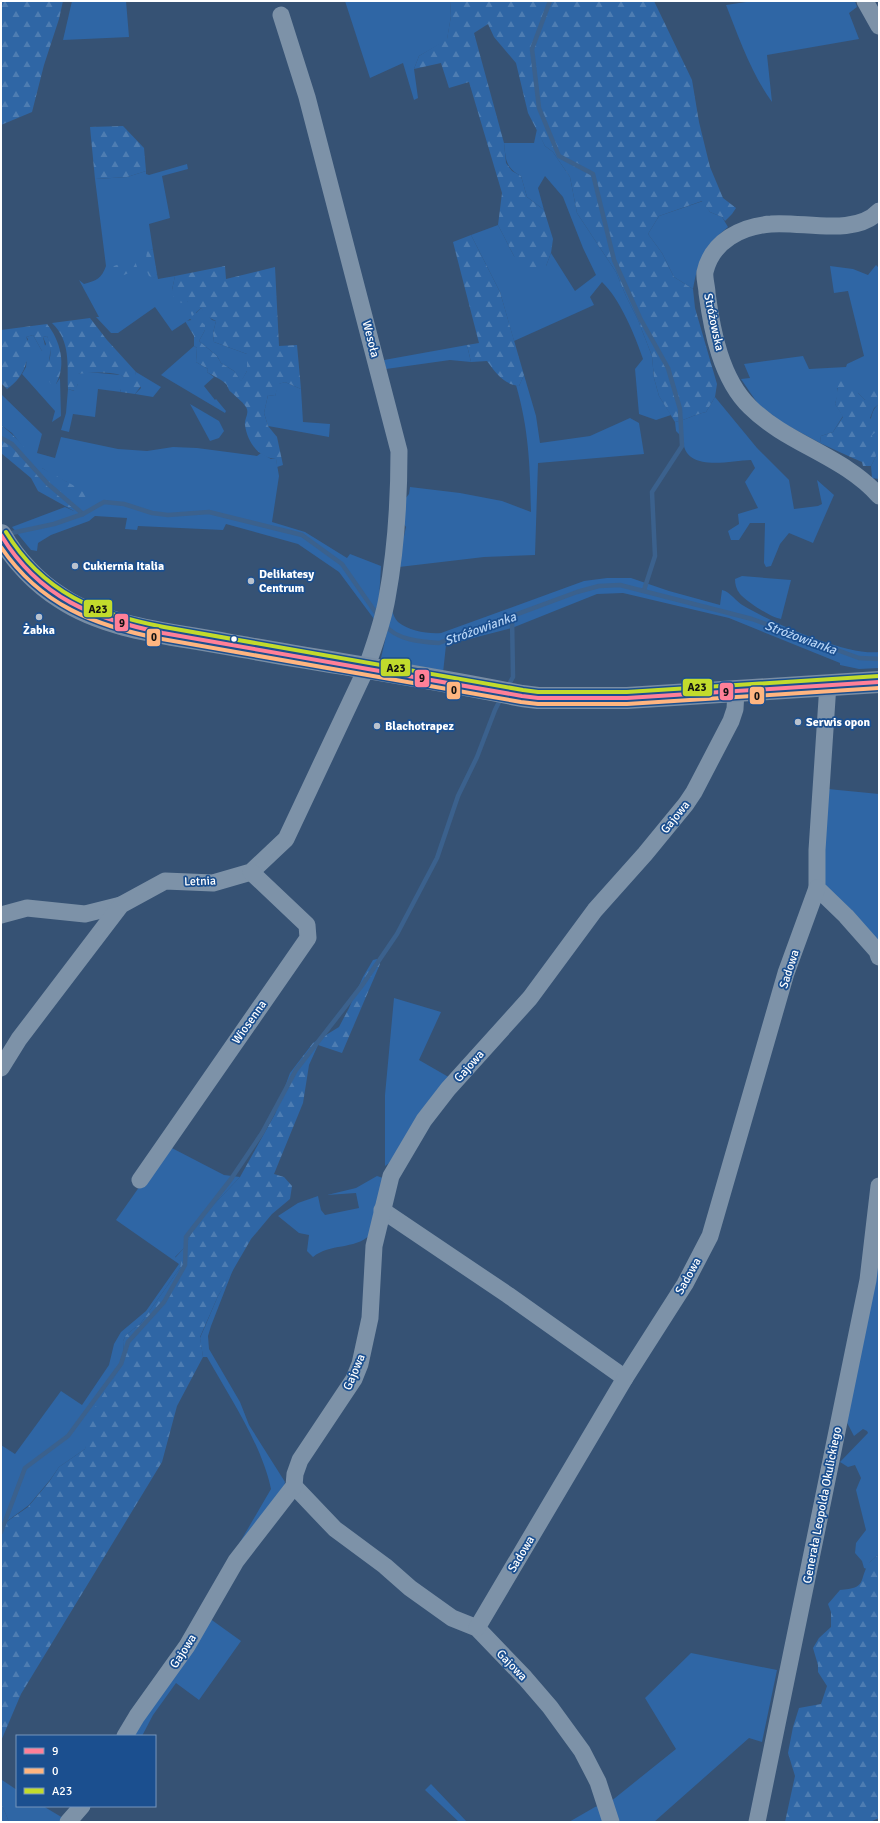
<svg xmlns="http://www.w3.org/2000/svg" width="880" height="1823" viewBox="0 0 880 1823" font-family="Signika,sans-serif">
<defs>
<pattern id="forest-firs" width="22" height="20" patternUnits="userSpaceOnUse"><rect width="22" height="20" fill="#2f66a5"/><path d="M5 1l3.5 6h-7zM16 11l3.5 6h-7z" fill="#4e7db2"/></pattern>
</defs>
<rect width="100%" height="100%" fill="#365274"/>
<!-- green -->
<g fill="#2f66a5">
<polygon points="72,1 126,1 129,37 63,40"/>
<polygon points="345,1 450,1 451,16 447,40 419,56 414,69 418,98 414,100 403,63 370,78"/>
<path d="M 753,1 L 855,1 L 857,7 L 849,13 L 859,39 L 767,55 L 772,102 C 751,73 739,38 726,5 Z"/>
<path d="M 537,129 L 545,146 L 553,152 L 570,177 L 577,213 L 616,272 L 626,296 L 638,320 L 652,356 L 654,378 L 659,396 L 671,415 L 656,420 L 639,414 L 635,369 L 643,359 C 635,335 620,299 602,282 L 590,297 L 594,305 L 514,341 L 500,292 L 471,235 L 498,225 L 514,256 L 546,266 L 551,253 L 575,291 L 596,275 L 583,248 L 563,197 L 545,176 L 538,188 L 544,210 L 527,197 L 521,176 C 505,167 506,160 504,143 L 534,143 Z"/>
<path d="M 187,164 L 188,169 L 162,176 L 170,218 L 149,224 L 153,250 L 151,249 L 154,278 L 157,274 L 158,279 L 175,276 L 172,290 L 187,301 L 196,313 L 201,308 L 212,320 L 216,321 L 213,333 L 214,342 L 247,354 L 247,371 L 241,382 L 234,371 L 221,363 L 217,356 L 199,341 L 205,330 L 190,319 L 172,331 L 155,307 L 118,333 L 111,333 L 96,317 L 99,317 L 79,280 L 84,284 C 96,281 102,278 106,266 L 95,179 L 127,177 L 146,171 L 146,174 L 149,175 Z"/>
<path d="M 703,201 L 710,212 L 722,217 L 728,227 C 705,246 698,260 693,289 L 674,277 L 662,253 L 648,234 L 659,216 Z"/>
<polygon points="876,265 879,268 879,391 865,400 858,393 837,388 838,394 835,404 843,416 833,432 821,436 820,443 783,423 758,404 741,379 750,378 744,364 803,356 809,369 846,367 847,364 864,356 848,291 834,293 830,266 853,269 868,275"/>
<polygon points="33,335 42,351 46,344 43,337 47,336 51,345 49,362 56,384 60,378 61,416 52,422 55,411 22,374 26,367 28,339 26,337"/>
<polygon points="467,345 471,362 450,360 386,369 384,360"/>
<polygon points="194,346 197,348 196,362 208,369 207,372 214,377 204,386 215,400 216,399 226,411 225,413 161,375"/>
<polygon points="87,372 121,375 124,377 120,390 121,392 98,389 95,417 73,414 69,432 61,430 66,413 68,389 74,391 78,384 78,374"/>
<polygon points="136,372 161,387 153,397 135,394 141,388 135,374"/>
<path d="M 524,375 L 536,416 L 540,443 L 590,436 L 630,418 L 639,423 L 644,454 L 538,463 L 535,555 L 484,557 L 399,567 L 398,540 L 404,536 L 406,527 L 402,521 L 405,499 L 409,494 L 410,487 L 460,493 L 502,501 L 531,512 C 530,466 529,430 516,385 L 519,386 Z"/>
<polygon points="285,382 301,389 303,422 330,424 329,437 268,426 264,413 268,395 275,396 278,384"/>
<polygon points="1,394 42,434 37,453 55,458 61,437 118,449 147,451 173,447 197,448 257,456 261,453 271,459 276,459 279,476 272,522 305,532 347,558 350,554 381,566 379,599 374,619 339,572 298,544 226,524 223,530 138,526 137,530 125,529 127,518 95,516 89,521 51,535 38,543 37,551 31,550 12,527 65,507 74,511 67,482 54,476 42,468 40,469 12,433 1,425"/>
<path d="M 715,397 L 757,448 L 789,480 L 794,509 L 818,506 L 822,504 L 817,480 L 834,495 L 813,543 L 789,533 L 780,544 L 771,566 L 766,567 L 764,563 L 765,523 L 750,523 L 739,540 L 731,540 L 728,531 L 739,524 L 738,514 L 758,508 L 745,482 L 755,468 L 751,460 C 727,461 683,473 683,438 L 676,431 L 675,422 C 686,420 695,414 706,412 Z"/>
<polygon points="190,404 219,421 224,431 219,438 210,441"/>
<path d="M 879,404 L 879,479 L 872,478 L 871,466 L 876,456 C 871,442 865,414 879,404 Z"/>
<path d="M 742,576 L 791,580 L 781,619 C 771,618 746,601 740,594 C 736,589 735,584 735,579 Z"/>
<path d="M 607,578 L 631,578 L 669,591 L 720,605 L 722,590 C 731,592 736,602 744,606 C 773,623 847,656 879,652 L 879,668 L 859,669 L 840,665 L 840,663 L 729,618 L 623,593 L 597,594 L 512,628 L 446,645 L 443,673 L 381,658 L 392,610 C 393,614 395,619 398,622 C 409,631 427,634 441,633 L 584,581 Z"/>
<polygon points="828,789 879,794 879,947 824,885 821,871"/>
<polygon points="394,998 441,1012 419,1060 452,1079 398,1157 385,1166 385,1095"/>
<polygon points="168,1146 224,1175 240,1177 205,1214 195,1227 184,1248 175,1257 181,1262 180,1268 141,1323 126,1335 123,1341 124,1357 120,1368 104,1395 85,1449 59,1467 50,1480 29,1505 2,1525 1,1531 1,1445 15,1454 61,1391 82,1405 109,1365 114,1344 121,1332 146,1311 179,1264 116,1220"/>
<path d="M 377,1176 L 383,1178 L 370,1235 C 354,1250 330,1243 313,1257 L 307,1251 L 309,1235 L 299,1233 L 278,1216 L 298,1203 L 318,1196 L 321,1210 L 325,1215 L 359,1208 L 356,1193 L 327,1195 L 356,1188 Z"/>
<polygon points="879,1227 879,1554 870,1562 867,1569 864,1568 862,1561 855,1553 856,1543 866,1530 856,1490 861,1478 855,1465 848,1467 840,1462 868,1433 867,1431 863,1429 854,1436 843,1415"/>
<path d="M 234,1267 L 211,1326 L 208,1336 L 209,1349 L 240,1402 L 249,1425 L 285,1482 L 282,1498 L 191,1635 L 183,1640 L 271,1489 C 262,1445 229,1396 207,1357 L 203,1357 L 200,1338 L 218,1296 Z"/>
<polygon points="209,1618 241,1641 199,1700 176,1683 153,1715 142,1736 129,1736"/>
<polygon points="691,1653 777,1670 762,1742 749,1738 654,1822 617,1822 610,1802 676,1749 645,1698"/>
<polygon points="2,1780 17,1790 17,1806 43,1806 68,1821 9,1822 2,1805"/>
<polygon points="431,1784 467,1822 459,1822 425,1790"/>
<polygon points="601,1805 606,1822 569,1822 595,1807"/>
</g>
<!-- forest -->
<g fill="url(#forest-firs)">
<polygon points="1,1 63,1 59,19 44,65 32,112 1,125"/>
<path d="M 450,1 L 654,1 L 692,80 L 699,122 L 710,167 L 723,198 L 736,208 L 732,214 L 725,221 L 722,217 L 710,212 L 702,201 L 659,216 L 648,234 L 662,253 L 674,277 L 693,289 L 695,308 L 717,384 L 715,397 L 706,412 C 695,414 686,420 675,422 L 659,396 L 654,378 L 652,356 L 638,320 L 626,296 L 616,272 L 577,213 L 570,177 L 553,152 L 545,146 L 528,113 L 516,63 L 494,37 L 488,24 L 474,33 L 504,143 L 506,163 L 512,171 L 521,176 L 527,197 L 544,210 L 553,239 L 551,253 L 546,266 L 530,271 L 514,256 L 498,225 L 502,193 L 469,82 L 449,88 L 441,63 L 414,69 L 419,56 L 447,39 L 451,16 Z"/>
<polygon points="123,126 144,148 146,171 127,177 95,179 90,127"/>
<path d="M 471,235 L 500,292 L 524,375 L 519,386 C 503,384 496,373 487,361 L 471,362 L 467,345 L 479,343 L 453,242 Z"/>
<polygon points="151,249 153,250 157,274 155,278 149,276 145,267 147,251"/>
<path d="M 132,259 L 135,261 L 137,267 C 130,274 121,276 112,278 L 110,272 L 114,266 Z"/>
<path d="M 225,266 L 226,279 L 275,267 L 279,346 L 297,345 L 301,389 L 285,382 L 279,384 L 275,396 L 268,395 L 264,413 L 268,426 L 277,437 L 283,465 L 277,467 L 276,459 C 258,458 247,441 245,425 C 244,418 250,414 246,407 C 242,401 236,397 231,392 C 228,390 228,386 226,384 C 221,379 213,376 207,372 L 208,369 L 196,362 L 197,348 L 194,346 L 194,336 L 185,321 L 198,319 L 205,325 L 205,330 L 199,341 L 217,356 L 221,363 L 234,371 L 241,381 L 247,371 L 247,354 L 214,342 L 213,333 L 216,321 L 206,316 L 201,308 L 192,316 L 187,301 L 183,303 L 174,301 L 172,290 L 175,276 Z"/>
<path d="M 90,318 L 107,340 L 136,372 L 135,374 L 144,382 L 135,394 L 121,392 L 118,383 L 124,377 C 117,371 88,372 78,374 L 78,384 L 75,391 L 68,389 C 67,365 71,341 52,323 Z"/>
<path d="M 47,324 C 60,340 67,365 56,384 L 51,384 L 45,376 L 42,367 L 41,359 L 46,357 L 49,361 C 52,354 50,344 47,336 L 43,337 L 46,350 L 42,351 L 33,335 L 26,337 L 34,353 L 26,362 C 25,372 15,384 7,389 L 1,383 L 1,330 Z"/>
<path d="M 846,378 L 856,383 L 858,393 L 865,400 L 867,393 L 872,389 L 879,391 L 879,404 L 874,408 L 870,418 L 877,424 L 876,432 L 872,435 L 876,456 L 871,466 L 863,466 L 862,462 C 847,456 834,449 820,443 L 821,436 L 833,432 L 843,417 L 835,404 C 838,395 836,388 840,381 Z"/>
<path d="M 1,425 C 17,437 29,452 40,468 L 42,468 L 80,489 L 88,497 L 86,505 L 77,511 L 74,511 L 38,491 L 31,478 L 1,453 Z"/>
<polygon points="377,959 380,964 342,1053 318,1045 309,1065 303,1103 274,1174 284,1177 292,1186 290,1199 272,1214 251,1239 218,1296 200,1337 203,1357 177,1406 162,1462 21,1694 1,1741 2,1525 28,1507 49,1482 59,1467 85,1449 89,1424 94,1409 120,1368 124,1357 123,1341 126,1335 141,1323 180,1268 181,1262 175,1258 184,1248 194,1228 205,1214 240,1177 275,1114 290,1073 313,1043 339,1027 349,1008 363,977 373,960"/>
<path d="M 879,1554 L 879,1818 L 870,1822 L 785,1822 L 795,1776 L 788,1753 L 793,1727 L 799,1708 L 821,1704 L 827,1686 L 818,1672 L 818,1665 L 813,1648 L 819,1638 L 831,1627 L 831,1612 L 828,1604 L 840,1590 C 868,1588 858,1581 869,1563 C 872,1560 876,1557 879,1554 Z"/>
<polygon points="1,1779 2,1805 9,1822 1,1822"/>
</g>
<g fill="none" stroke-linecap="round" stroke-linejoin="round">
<!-- stream -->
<g stroke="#3b618d" stroke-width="4.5">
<polyline points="550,1 532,49 539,108 559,156 593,174 614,260 640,318 668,368 680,409 682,446 652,492 655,556 644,590"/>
<polyline points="1,438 12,444 48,484 83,514"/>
<polyline points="7,534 54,524 83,514 104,502 124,504 152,513 168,515 209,512 302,535 342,564 378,616"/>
<path d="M 385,625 C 396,640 422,642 439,643 L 577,592 L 599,586 L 620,585 L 752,619 L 859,658 L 879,659"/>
<polyline points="507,688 513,677 512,616"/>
<polyline points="1,1532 25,1468 68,1436 121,1364 128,1342 164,1302 185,1265 186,1237 231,1179 262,1133 296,1070 363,984 397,934 437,858 458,796 477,757 495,710 501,698"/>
</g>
<!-- street -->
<g stroke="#7d92a8" stroke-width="17">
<polyline points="865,1 879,26"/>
<path d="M 879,211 C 855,237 803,221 771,224 C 742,226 712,241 705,272 C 704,278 707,287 707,293 C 712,331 721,379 750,407 C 787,444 844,456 879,496"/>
<polyline points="828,684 817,850 817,888 846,916 877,951 879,957"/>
<polyline points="1,915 27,908 85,914 121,905"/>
<path d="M 1,1068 L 19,1039 L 121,905 L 165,881 L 213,883 L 251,872 L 286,839 L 366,669 C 374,646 383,622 387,598 C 396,550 399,500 399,451 L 307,97 L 281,15"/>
<polyline points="140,1180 308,938 307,925 251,872"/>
<polyline points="382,1210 508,1295 625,1378"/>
<polyline points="294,1486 335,1529 385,1566 410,1588 452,1618 477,1628 525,1678 550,1707 582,1751 598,1782 611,1822"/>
<polyline points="477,1628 625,1378 685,1284 710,1236 786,973 817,888"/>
<polyline points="125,1736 137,1716 187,1646 236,1561 294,1486 295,1474 300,1460 354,1379 360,1364 370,1318 374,1246 391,1176 424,1120 448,1089 530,998 595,910 645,854 686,804 694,792 731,721 735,709 736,691"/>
<polyline points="68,1822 82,1806"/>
<polyline points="757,1822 868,1280 879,1186"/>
</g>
<!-- secondary -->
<path stroke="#798da4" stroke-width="22" d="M 1,535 C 15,560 37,583 61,598 C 107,629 173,634 226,644 C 325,662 424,676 522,696 L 538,698 L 627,698 L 879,682"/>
<!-- bus-1 casing -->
<g stroke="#1b4f8f" stroke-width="7">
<path id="bus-1" d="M 1,535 C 39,598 94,619 163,633 L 522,696 L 538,698 L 627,698 L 879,682"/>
</g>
<!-- bus-2 casing -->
<g stroke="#1b4f8f" stroke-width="7">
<path id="bus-2" d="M 1,547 C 40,605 95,626 162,639 L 521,702 L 538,704 L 627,704 L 879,688"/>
</g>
<!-- bus-3 casing -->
<g stroke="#1b4f8f" stroke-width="7">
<path id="bus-3" d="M 6,532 C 43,593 96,614 164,627 L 523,690 L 538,692 L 627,692 L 879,676"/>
</g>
<!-- bus-1 -->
<use href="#bus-1" stroke="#ff8098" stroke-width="4"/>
<!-- bus-2 -->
<use href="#bus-2" stroke="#ffb580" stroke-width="4"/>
<!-- bus-3 -->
<use href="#bus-3" stroke="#c2db2c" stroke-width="4"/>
</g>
<!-- markers -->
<g fill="#b9c2ce" stroke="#1b4f8f" stroke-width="1.5">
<circle cx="75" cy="566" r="4"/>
<circle cx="251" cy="581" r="4"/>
<circle cx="39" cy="617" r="4"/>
<circle cx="798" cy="722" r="4"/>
<circle cx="377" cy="726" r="4"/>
</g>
<circle fill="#fff" stroke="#1b4f8f" stroke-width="1.5" cx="234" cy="639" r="3.5"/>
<g text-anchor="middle" stroke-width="3.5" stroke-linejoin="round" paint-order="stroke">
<!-- street labels -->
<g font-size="12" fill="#fff" stroke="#1b4f8f">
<text transform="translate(714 322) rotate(78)" y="4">Stróżowska</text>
<text transform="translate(371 339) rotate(76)" y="4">Wesoła</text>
<text transform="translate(675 817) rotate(-51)" y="4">Gajowa</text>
<text transform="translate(200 881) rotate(-2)" y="4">Letnia</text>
<text transform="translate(789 969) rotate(-72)" y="4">Sadowa</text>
<text transform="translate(249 1022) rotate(-55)" y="4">Wiosenna</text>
<text transform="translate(469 1066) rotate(-48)" y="4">Gajowa</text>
<text transform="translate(688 1276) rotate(-61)" y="4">Sadowa</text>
<text transform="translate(354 1372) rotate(-67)" y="4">Gajowa</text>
<text transform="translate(822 1505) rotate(-79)" y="4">Generała Leopolda Okulickiego</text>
<text transform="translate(521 1554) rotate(-59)" y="4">Sadowa</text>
<text transform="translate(183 1651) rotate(-57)" y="4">Gajowa</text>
<text transform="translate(512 1665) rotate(46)" y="4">Gajowa</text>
</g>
<!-- poi labels -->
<g font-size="12" font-weight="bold" fill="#fff" stroke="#1b4f8f" text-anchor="start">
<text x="83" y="570">Cukiernia Italia</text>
<text x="259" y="578">Delikatesy<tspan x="259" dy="14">Centrum</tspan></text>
<text x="39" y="634" text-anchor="middle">Żabka</text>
<text x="806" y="726">Serwis opon</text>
<text x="385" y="730">Blachotrapez</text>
</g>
<!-- water labels -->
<g font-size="13" font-style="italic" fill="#b5d3f5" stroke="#1b4f8f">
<text transform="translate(480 628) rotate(-20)" y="5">Stróżowianka</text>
<text transform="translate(801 637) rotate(20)" y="5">Stróżowianka</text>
</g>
</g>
<g stroke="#1b4f8f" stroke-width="1.5">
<rect x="83" y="599" width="30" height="19" rx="4" fill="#c2db2c"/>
<rect x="114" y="613" width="15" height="19" rx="4" fill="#ff8098"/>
<rect x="146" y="628" width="15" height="19" rx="4" fill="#ffb580"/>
<rect x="380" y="658" width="31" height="19" rx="4" fill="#c2db2c"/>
<rect x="414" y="669" width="16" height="19" rx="4" fill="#ff8098"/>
<rect x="682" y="678" width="31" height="19" rx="4" fill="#c2db2c"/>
<rect x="446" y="681" width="15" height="19" rx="4" fill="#ffb580"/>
<rect x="719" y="682" width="15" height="19" rx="4" fill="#ff8098"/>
<rect x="749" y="686" width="16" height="19" rx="4" fill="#ffb580"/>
</g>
<g font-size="11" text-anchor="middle" font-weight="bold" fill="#111">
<text x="98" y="613">A23</text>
<text x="122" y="627">9</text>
<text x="154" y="641">0</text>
<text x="396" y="672">A23</text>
<text x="422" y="682">9</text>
<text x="697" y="691">A23</text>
<text x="454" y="694">0</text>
<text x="726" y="696">9</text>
<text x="757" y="700">0</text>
</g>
<!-- border -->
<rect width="880" height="1823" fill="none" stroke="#ffffff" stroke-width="4"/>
<!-- legend -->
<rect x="16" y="1735" width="140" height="72" fill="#1b4f8f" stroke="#7695bc"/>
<rect x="24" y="1748" width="20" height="6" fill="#ff8098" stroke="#7695bc"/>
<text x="52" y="1755" font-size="12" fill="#ffffff">9</text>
<rect x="24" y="1768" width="20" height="6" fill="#ffb580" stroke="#7695bc"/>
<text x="52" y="1775" font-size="12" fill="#ffffff">0</text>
<rect x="24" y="1788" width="20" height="6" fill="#c2db2c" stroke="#7695bc"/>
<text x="52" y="1795" font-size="12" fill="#ffffff">A23</text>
</svg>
